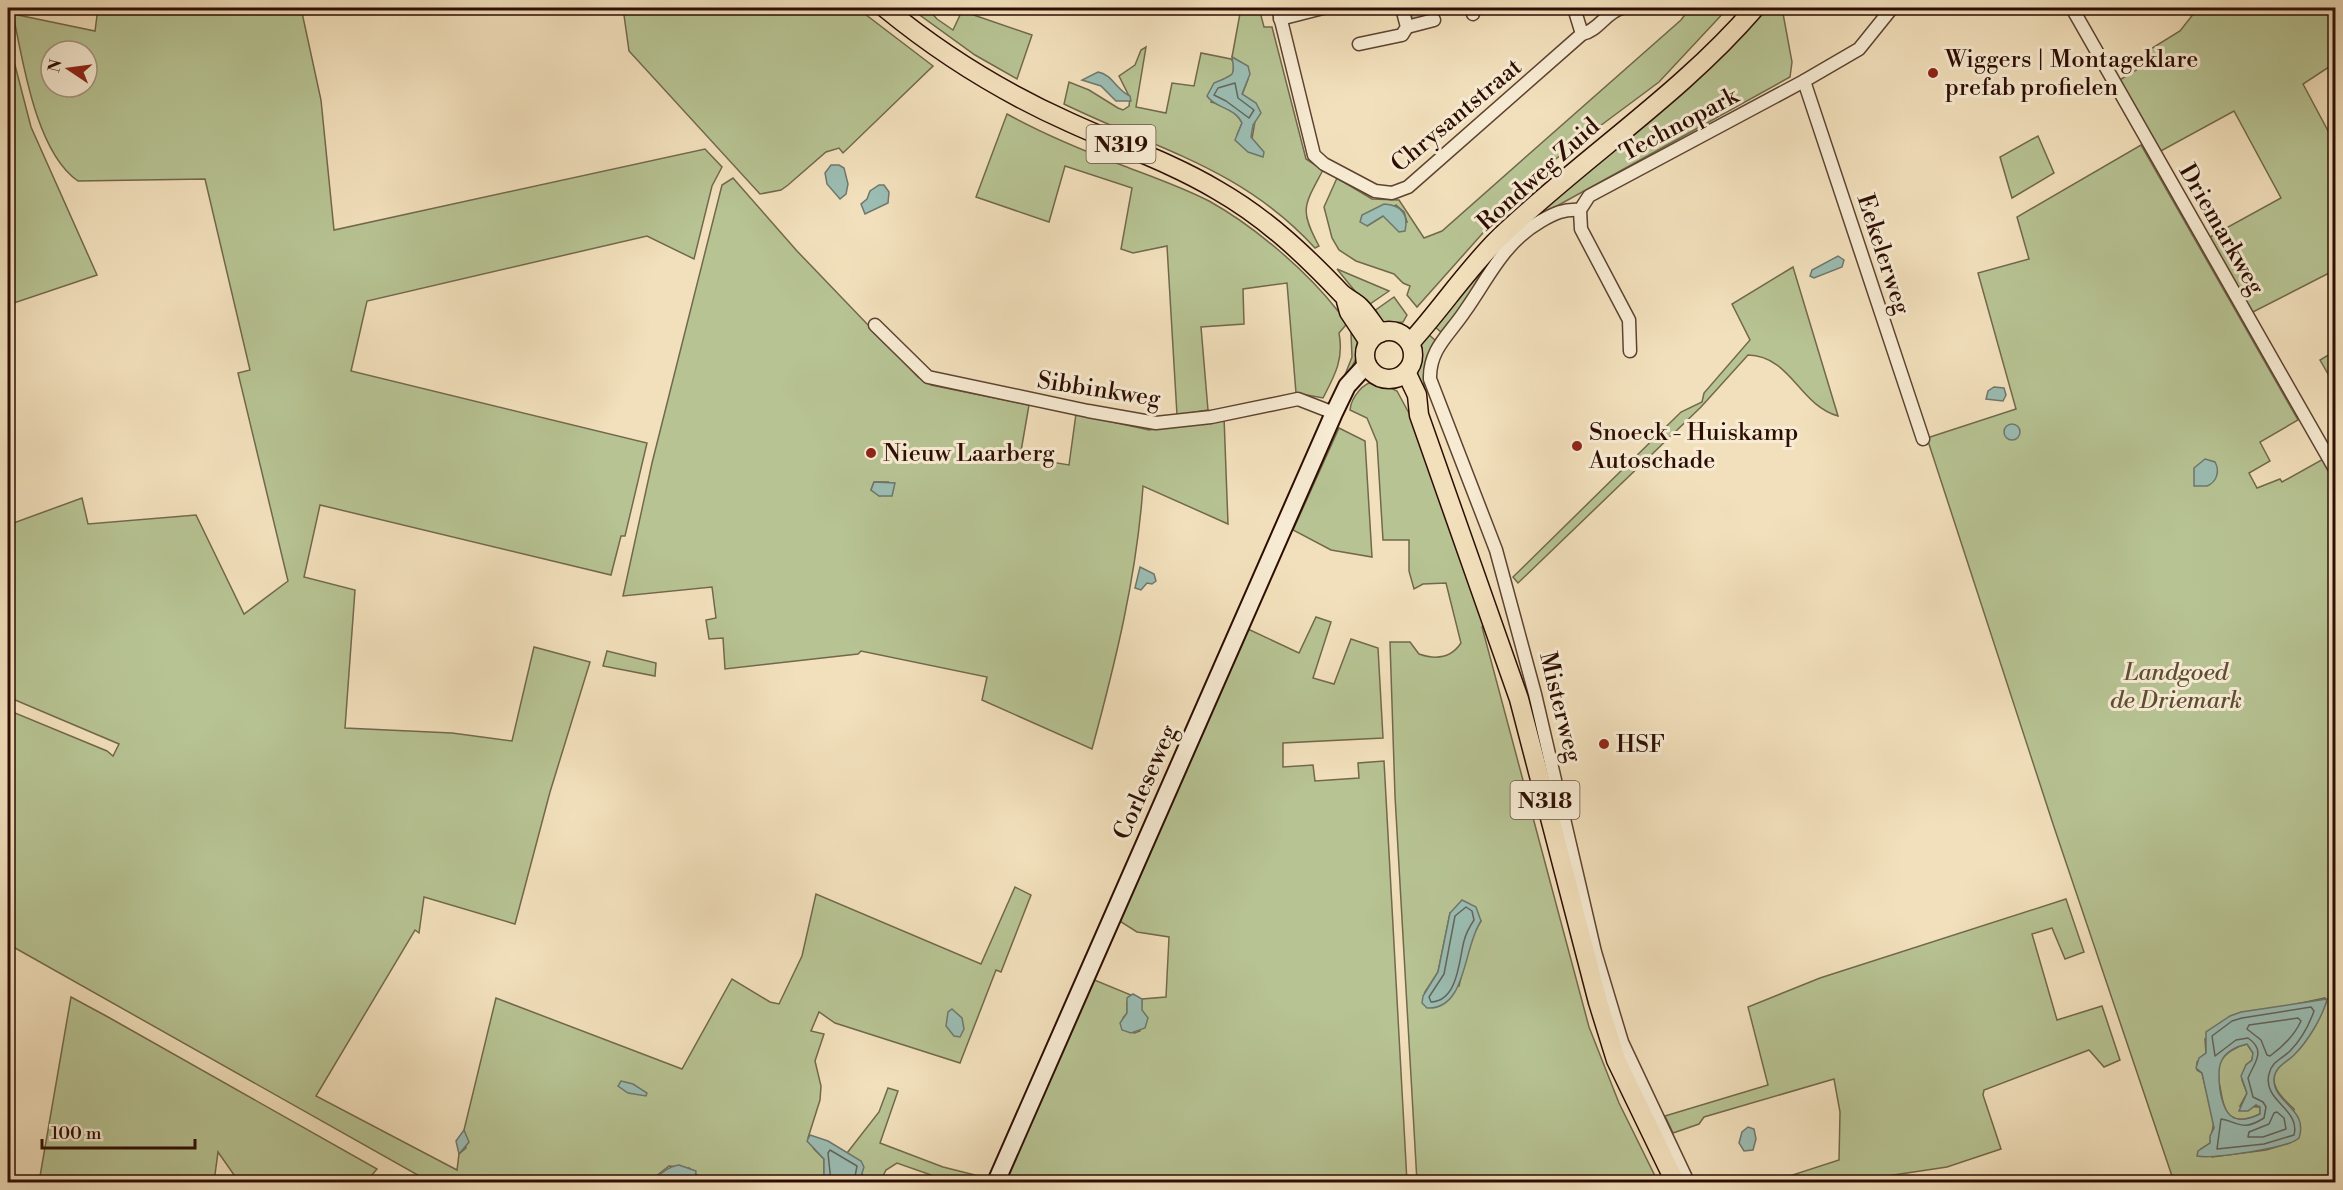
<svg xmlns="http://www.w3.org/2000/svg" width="2343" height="1190" viewBox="0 0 2343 1190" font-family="'Libre Bodoni',serif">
<rect width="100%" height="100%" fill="#f2e0bc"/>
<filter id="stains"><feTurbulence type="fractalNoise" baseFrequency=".00333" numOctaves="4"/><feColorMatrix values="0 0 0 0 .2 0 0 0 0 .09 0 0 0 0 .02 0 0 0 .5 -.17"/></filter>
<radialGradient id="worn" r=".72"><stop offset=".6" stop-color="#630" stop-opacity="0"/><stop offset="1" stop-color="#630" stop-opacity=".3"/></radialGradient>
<!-- green -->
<g fill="#b7c393" stroke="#72684b" stroke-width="1.5" fill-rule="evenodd">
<path d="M 98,8 L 301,8 L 321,100 L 334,230 L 705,149 L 722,167 L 712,186 L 694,259 L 647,236 L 367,301 L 351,371 L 647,443 L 625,536 L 621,536 L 611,575 L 320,505 L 304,577 L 355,590 L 345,728 L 452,733 L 512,741 L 534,647 L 590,662 L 550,792 L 515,924 L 424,897 L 419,933 L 415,930 L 316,1096 L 457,1170 L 459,1154 L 466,1148 L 464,1130 L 496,998 L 682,1069 L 732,979 L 770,1002 L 779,1004 L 802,956 L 816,894 L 981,964 L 1015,887 L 1031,895 L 1001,972 L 996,970 L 960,1063 L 835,1023 L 819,1012 L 811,1031 L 824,1034 L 815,1061 L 821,1086 L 820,1100 L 808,1138 L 814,1149 L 824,1159 L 824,1179 L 828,1182 L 669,1182 L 695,1179 L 697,1175 L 689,1168 L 669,1166 L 655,1177 L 627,1179 L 622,1182 L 430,1182 L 8,944 L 8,710 L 107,751 L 113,756 L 119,744 L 8,697 L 8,525 L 82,498 L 88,524 L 196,515 L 244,614 L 288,581 L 238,373 L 250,370 L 205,179 L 78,181 C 36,152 23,62 13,14 L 95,31 ZM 51,51 L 87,51 L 87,87 L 51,87 Z"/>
<polygon points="623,8 857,8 933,66 843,153 839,148 826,152 788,185 781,190 760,194 629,51"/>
<polygon points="910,8 927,8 937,19 953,30 962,11 1032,35 1017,79 975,55"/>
<path d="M 1241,8 L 1259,8 L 1264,27 L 1272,27 L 1306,159 L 1323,170 C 1304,206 1299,209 1319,246 L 1315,248 C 1242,168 1156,149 1064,104 L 1069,82 L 1089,90 L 1118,108 L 1123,110 L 1129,106 L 1130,98 L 1119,76 L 1135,65 L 1141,50 L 1146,47 L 1136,107 L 1166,113 L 1172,83 L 1194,86 L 1201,53 L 1231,59 L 1234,63 L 1233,74 L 1222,80 L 1211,102 C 1223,105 1236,111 1242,123 L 1237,135 L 1259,147 L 1252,139 L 1255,121 L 1242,95 L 1248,79 L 1248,67 L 1232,57 Z"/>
<polygon points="1409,8 1463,8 1413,22"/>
<path d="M 1690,8 L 1728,8 L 1659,82 L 1545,167 L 1526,192 L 1490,225 L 1417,307 L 1407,295 L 1410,286 L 1403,283 L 1394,274 L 1356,261 L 1339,250 L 1332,238 L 1324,207 L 1337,178 L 1372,199 L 1399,200 L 1424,238 L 1442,231 L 1681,20 ZM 1396,205 L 1404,212 L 1407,222 L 1383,216 L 1367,226 Z"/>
<polygon points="1761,8 1782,8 1792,62 1790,77 1528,222"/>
<polygon points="2198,8 2335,8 2335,63 2303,84 2335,144 2335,270 2251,313 2208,238 2281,198 2234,111 2159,152 2118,81 2154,59 2149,50 2180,31"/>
<polygon points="8,38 31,127 97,275 8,305"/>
<path d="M 1007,114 C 1045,135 1084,151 1124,166 C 1153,177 1182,187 1209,201 C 1254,226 1306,270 1338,311 L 1344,309 L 1351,319 L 1339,333 C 1344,359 1335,375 1323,398 L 1296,393 L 1287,283 L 1243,289 L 1244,324 L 1201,327 L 1208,410 L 1177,415 L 1167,246 L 1133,253 L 1121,249 L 1132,188 L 1065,166 L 1049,222 L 976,197 Z"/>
<polygon points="2038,136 2054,173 2012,198 2000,157"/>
<path d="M 2141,145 L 2298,420 L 2260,442 L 2270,461 L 2249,473 L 2257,488 L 2280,479 L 2282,482 L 2325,458 L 2335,476 L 2335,1182 L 2174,1182 L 2053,824 L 1927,438 L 2016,409 L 1978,273 L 2029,259 L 2017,217 ZM 2325,998 L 2326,1003 C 2317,1018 2311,1033 2300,1048 C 2294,1056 2286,1059 2280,1066 C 2264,1082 2283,1099 2294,1109 L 2290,1143 L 2266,1150 L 2212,1157 L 2201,1149 L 2210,1143 L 2214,1122 L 2202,1073 L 2197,1070 L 2197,1062 L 2206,1053 L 2205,1039 L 2278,1008 Z"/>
<path d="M 733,178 L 797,251 L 918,377 L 931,385 L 1029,405 L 1020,457 L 1069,465 L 1076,414 L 1149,430 L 1224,417 L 1228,524 L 1143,486 C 1137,575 1115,664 1092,749 L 982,700 L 987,677 L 861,651 L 858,654 L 725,669 L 723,638 L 709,639 L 706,620 L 716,618 L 712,587 L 623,596 L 652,463 L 722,185 ZM 874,482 L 888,482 L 880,496 L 871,490 Z"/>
<polygon points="1487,260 1468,298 1442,333 1434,326"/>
<path d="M 1793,267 L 1838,416 C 1799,405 1791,356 1748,355 L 1701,407 L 1518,583 L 1513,577 L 1681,412 L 1702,402 L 1704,393 L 1750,340 L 1732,304 Z"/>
<polygon points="1337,269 1389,291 1367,306"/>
<polygon points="1394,297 1407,315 1403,322 1383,323 1370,314"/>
<path d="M 1353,329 C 1366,349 1352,368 1341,385 L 1352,357 L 1351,334 Z"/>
<path d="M 1428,334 L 1436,341 C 1427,357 1421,373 1425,392 L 1414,370 C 1421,355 1416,348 1428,334 Z"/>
<polygon points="2335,351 2335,386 2320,360"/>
<path d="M 1376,381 L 1397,391 L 1418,430 L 1488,621 L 1482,627 L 1589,1027 L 1619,1103 L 1658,1182 L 1417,1182 L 1395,796 L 1390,642 L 1410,642 L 1419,654 C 1436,660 1451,658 1461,643 L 1446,583 L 1423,584 L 1414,589 L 1409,571 L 1409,540 L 1383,540 L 1377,442 L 1367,418 L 1350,410 C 1351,398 1363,382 1376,381 ZM 1450,913 L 1481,921 L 1470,940 L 1459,986 L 1425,992 L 1438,972 Z"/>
<polygon points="1339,428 1365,441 1372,557 1331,550 1293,530"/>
<polygon points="1316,617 1331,622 1313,678 1334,684 1351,639 1378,648 1383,738 1283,743 1283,767 1313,765 1315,781 1359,778 1358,763 1384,761 1407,1182 1003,1182 1092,979 1131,995 1127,1002 1127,1013 1123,1018 1134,1033 1140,1031 1142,999 1166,997 1169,937 1137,932 1118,920 1248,629 1299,653"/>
<polygon points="607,651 656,663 655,676 603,666"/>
<polygon points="2066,899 2084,952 2065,959 2052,928 2032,934 2057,1020 2102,1006 2120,1060 2104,1067 2089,1050 1984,1090 1983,1095 2001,1149 1947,1167 1847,1182 1771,1182 1839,1160 1840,1112 1834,1079 1704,1117 1699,1124 1673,1133 1665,1116 1768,1085 1748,1007 1820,978"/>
<polygon points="71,997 108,1017 377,1169 366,1182 239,1182 218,1152 214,1182 39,1182"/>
<path d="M 2247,1044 L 2253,1053 L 2252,1060 L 2246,1065 L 2242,1080 L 2247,1093 L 2240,1106 L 2260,1107 L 2260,1114 C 2234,1126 2225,1118 2221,1092 C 2219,1084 2217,1071 2220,1063 C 2224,1053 2237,1046 2247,1044 Z"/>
<polygon points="888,1088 898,1091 880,1143 943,1167 979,1176 976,1182 951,1182 897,1163 886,1170 880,1182 859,1182 863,1175 847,1153 879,1112"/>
</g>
<!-- water -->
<g fill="#9bbdb3" stroke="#6f776d" stroke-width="1.5" fill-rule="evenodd">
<path d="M 1232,57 L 1248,66 L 1250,74 L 1242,94 L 1256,103 L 1261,113 L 1253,125 L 1251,137 L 1264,152 L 1263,157 L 1248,152 L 1235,140 L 1242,123 C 1235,107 1214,108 1207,96 L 1214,83 C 1232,75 1236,78 1232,57 Z"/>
<path d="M 1098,72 C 1112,74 1117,91 1130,96 L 1131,101 L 1116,101 L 1101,86 L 1082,80 Z"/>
<polygon points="831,165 839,165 844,168 848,184 846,194 840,199 827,184 825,173"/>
<polygon points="879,185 884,185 889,192 888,203 865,214 861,204 867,199 870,191"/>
<path d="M 1384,204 C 1401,205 1409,214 1405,231 L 1399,232 L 1383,216 L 1367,226 L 1360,222 L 1362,215 Z"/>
<polygon points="1838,256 1844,260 1842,267 1814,278 1810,276 1812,270"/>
<polygon points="1994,387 2004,388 2006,395 2003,401 1986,399 1988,391"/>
<circle cx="2012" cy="432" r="8"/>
<path d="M 2205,459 L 2215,462 C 2220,471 2217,482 2207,486 L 2194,486 L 2194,468 Z"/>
<polygon points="874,482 895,483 892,496 879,496 871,490"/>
<polygon points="1140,567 1154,574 1156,581 1152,584 1147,583 1141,590 1135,588"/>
<path d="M 1462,900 L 1476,907 L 1481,921 C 1463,947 1467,1010 1427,1008 L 1422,1003 L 1423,996 L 1438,972 L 1450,913 Z"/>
<polygon points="1133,994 1142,999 1142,1010 1148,1018 1145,1028 1131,1033 1122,1030 1120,1023 1127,1013 1127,998"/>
<path d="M 2327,999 C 2323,1016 2308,1041 2295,1054 C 2288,1062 2276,1065 2274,1078 C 2272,1103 2309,1108 2299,1138 C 2289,1148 2212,1159 2197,1156 L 2198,1151 L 2210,1143 L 2210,1136 L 2214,1128 L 2202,1073 L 2196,1068 L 2199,1058 L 2206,1053 L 2206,1032 L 2230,1016 L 2241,1012 ZM 2247,1044 L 2253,1053 L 2252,1060 L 2246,1065 L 2241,1076 L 2247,1093 L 2239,1111 L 2248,1111 L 2256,1105 L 2260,1107 L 2260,1114 C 2233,1127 2224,1115 2220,1090 C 2219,1082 2218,1069 2221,1062 C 2225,1052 2237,1046 2247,1044 Z"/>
<polygon points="952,1009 962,1018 964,1029 960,1037 954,1036 946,1026 948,1012"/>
<polygon points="621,1081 633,1084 647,1093 646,1096 628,1093 618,1086"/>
<polygon points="1748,1127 1754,1129 1756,1139 1753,1150 1744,1151 1739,1143 1742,1132"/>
<polygon points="464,1130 469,1142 459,1154 456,1141"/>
<polygon points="810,1135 828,1141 861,1161 864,1167 859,1182 828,1182 824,1180 824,1159 807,1141"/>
<path d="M 679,1165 L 696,1171 L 695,1179 L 687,1182 L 622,1182 C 631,1175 641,1181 652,1178 C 662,1175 667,1166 679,1165 Z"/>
</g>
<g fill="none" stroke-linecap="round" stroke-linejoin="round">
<!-- shore -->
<g stroke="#64655b" stroke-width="1.5">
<polygon points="1235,83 1238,98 1254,110 1249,118 1226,101 1214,95 1218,88"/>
<path d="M 1466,907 L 1472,911 L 1474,920 C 1470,926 1466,933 1464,941 C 1459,960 1458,1001 1431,1002 L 1429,997 L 1444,974 L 1455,916 Z"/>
<path d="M 2311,1007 L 2314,1011 C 2309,1025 2301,1040 2290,1051 C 2282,1059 2272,1061 2269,1074 C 2262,1101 2301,1109 2294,1135 L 2264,1144 L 2217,1149 L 2221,1119 C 2239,1122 2242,1132 2264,1118 L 2266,1107 L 2263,1102 L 2253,1097 L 2248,1078 C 2254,1063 2267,1051 2248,1038 L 2236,1040 L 2215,1056 L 2212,1036 L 2232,1021 L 2242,1018 Z"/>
<path d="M 2298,1018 L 2301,1021 C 2294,1036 2284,1046 2270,1056 L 2267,1055 L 2261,1040 L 2247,1029 L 2249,1025 Z"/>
<polygon points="2274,1113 2277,1112 2284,1118 2286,1129 2263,1137 2248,1137 2249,1132 2269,1124"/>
<polyline points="831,1182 828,1153 830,1150 857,1166 854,1182"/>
</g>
<!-- street casing -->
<g stroke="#5e4231" stroke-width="15">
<g id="street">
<polyline points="1278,8 1314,155 1324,164 1375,191 1392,193 1408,187 1582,34 1574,8"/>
<polyline points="1472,8 1473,14"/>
<polyline points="2072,8 2336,471"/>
<polyline points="1280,19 1323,8"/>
<polyline points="1407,27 1434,20"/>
<path d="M 1582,34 C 1598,31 1606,12 1622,8"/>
<polyline points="1359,44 1402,35 1407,27 1402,8"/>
<polyline points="1804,81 1923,439"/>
<path d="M 1580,210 C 1563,209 1555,213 1541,221 C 1503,243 1489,277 1465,311 C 1450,334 1429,349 1430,379 L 1496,550 L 1535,694 L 1595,952 L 1622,1042 L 1688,1182"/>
<polyline points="875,325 928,377 1088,411 1156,423 1211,417 1298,399 1334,413"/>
<polyline points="1630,351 1629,320 1581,229 1580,210 1589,196 1804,81 1859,49 1892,8"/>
</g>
</g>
<!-- secondary casing -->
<g stroke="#2d0d03" stroke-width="20">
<polyline id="secondary" points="996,1182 1334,413 1347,386 1367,364"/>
</g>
<!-- primary casing -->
<g stroke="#2d0d03" stroke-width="21">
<g id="primary">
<path d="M 885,8 C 941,54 1002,92 1069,122 C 1119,145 1170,162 1217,190 C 1266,218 1304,254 1342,294 C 1348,299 1355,302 1360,307 C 1368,315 1373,325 1380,333"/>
<polyline points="1346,301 1349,312 1369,342"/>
<circle cx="1389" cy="355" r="24"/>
<path d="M 1410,343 C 1441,309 1468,268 1501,236 C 1584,157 1681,94 1755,8"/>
<polyline points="1406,372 1417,395 1419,415 1519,699 1598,1002 1616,1060 1675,1182"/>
</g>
</g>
<!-- street -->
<use href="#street" stroke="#f7ebd3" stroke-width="12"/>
<!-- secondary -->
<use href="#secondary" stroke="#f7ebd3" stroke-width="16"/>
<!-- primary -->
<use href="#primary" stroke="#f2e0bc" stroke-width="18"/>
</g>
<!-- markers -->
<g fill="#8f2418" stroke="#f7ebd3" stroke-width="2">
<circle cx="1933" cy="73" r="6"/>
<circle cx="1577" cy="446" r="6"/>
<circle cx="871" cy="453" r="6"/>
<circle cx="1604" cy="744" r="6"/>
</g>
<g text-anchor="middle" stroke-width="6" stroke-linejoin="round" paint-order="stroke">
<!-- shield labels -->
<g fill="#f7ebd3" stroke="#6a5041" stroke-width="1.5">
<rect x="1086.5" y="125" width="69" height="38" rx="4.5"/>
<rect x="1510.5" y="781" width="69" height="38" rx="4.5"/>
</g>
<g font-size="22" font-weight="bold" fill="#2d0d03">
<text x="1121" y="152">N319</text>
<text x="1545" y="808">N318</text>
</g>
<!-- poi labels -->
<g font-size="24" fill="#2d0d03" stroke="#f7ebd3" text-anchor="start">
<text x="1945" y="67">Wiggers | Montageklare<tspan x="1945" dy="28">prefab profielen</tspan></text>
<text x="1589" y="440">Snoeck - Huiskamp<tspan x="1589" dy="28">Autoschade</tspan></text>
<text x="883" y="461">Nieuw Laarberg</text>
<text x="1616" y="752">HSF</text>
</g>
<!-- street labels -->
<g font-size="24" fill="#2d0d03" stroke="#f7ebd3">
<text transform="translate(1456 115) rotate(-40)" y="8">Chrysantstraat</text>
<text transform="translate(1679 124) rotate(-28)" y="8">Technopark</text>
<text transform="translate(1538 174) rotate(-42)" y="8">Rondweg Zuid</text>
<text transform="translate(2222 229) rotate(60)" y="8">Driemarkweg</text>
<text transform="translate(1884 254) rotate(72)" y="8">Eekelerweg</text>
<text transform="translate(1099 389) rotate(9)" y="8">Sibbinkweg</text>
<text transform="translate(1561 707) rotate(76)" y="8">Misterweg</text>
<text transform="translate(1145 782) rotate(-66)" y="8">Corleseweg</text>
</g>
<!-- park labels -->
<g font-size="24" font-style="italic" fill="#5d4d35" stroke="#f7ebd3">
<text x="2176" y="680">Landgoed<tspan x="2176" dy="28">de Driemark</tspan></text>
</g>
</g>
<!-- margin -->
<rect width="2343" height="1190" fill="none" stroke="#f2e0bc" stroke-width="30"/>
<rect x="9" y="9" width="2325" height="1172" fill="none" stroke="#2d0d03" stroke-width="3"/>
<rect x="15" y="15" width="2313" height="1160" fill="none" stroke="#2d0d03" stroke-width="1.5"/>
<!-- north arrow -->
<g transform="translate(69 69) rotate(283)"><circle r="28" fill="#f7ebd3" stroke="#a69280" stroke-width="1.5"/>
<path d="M0-4.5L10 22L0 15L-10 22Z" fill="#8f2418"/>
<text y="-9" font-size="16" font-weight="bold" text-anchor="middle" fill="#2d0d03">N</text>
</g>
<!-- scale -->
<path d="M42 1139v9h153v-9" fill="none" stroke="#2d0d03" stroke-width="3"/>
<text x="51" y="1139" font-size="18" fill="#2d0d03" stroke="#f7ebd3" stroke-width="4.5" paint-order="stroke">100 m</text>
<rect width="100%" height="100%" filter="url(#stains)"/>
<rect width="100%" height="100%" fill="url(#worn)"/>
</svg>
